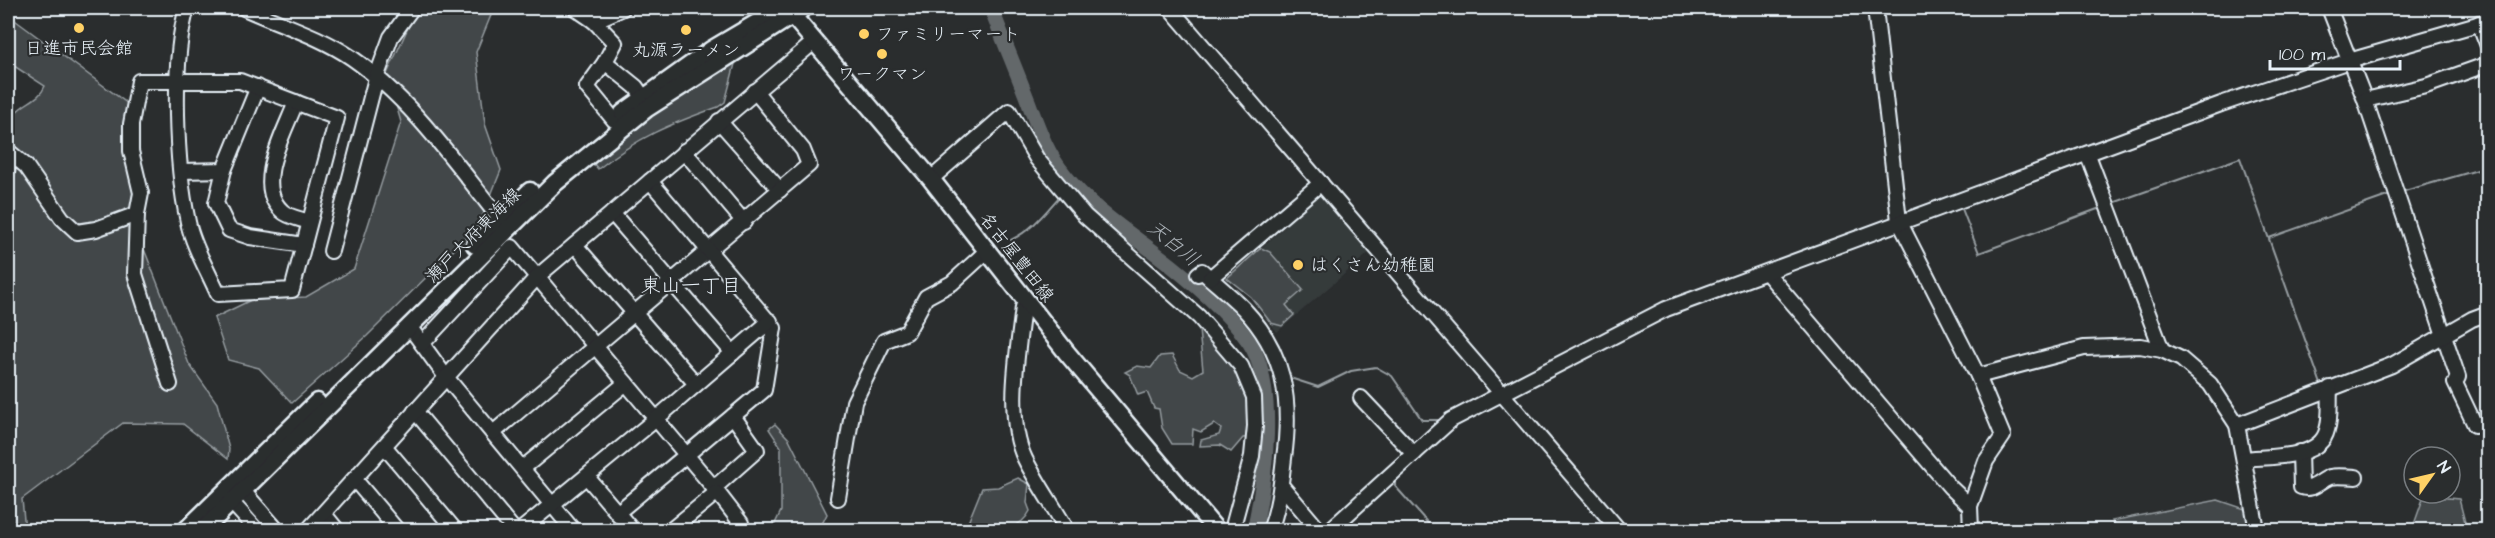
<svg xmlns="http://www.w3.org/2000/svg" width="2495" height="538" viewBox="0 0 2495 538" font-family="'Architects Daughter','Klee One',sans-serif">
<rect width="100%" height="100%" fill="#2a2d2e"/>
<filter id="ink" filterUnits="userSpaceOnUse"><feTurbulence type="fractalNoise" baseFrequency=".0167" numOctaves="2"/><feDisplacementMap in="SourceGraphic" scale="12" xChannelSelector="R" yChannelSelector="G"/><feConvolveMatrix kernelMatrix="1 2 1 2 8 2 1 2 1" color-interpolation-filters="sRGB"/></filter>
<g filter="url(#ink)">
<!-- built -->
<polygon fill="#363a3b" points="1319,190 1370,252 1277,332 1251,297 1227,278 1287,225 1284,221"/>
<!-- green -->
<g fill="#424648" stroke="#959ca0" stroke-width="1.5">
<polygon points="417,8 494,8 476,52 485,124 501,170 479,225 367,336 292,403 259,368 228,360 214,318 251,300 306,297 354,269 401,122 387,74"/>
<path d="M 8,15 L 128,104 L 136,191 L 135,226 L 189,364 L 217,403 L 229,449 L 228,459 L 183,424 L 123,423 L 22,499 L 25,530 L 8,530 L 8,197 L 16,171 C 8,160 8,154 8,141 C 8,99 36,108 45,86 L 8,62 Z"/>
<path d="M 736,60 L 725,102 L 718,107 C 670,124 638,137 598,169 L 593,163 L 663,107 Z"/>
<polygon points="1261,248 1270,252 1303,290 1286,305 1294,315 1282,326 1271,323 1251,297 1227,278"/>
<polygon points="1199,330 1204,330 1245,378 1252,437 1243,438 1231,452 1220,445 1200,446 1201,440 1219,435 1221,429 1214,424 1201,432 1193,429 1192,444 1172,444 1162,428 1159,409 1154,408 1147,392 1138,395 1130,375 1125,372 1137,366 1151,368 1160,356 1172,355 1180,370 1193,376 1203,370"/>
<polygon points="775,424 789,439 827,514 819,530 772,530 781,511 781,447 769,429"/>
<path d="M 1018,478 L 1029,484 L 1027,503 L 1030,511 C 1018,535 988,531 965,530 L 982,488 L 998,487 Z"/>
<polygon points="2424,496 2459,499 2467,530 2412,530"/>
<polygon points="2218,500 2248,510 2252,522 2233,530 2118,530 2112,521"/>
</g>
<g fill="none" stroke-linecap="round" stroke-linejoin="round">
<!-- stream -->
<g stroke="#989fa3" stroke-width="2">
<polyline points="2401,192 2488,167"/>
<polyline points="2113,203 2240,158 2322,387"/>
<polyline points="1961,206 1979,253 2103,207"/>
<polyline points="2269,238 2393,194"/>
<path d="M 1011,240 C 1033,229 1044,214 1060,196"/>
<polyline points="2434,283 2449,326"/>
<polyline points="2473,326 2488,322"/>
<polyline points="1259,367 1274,372"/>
<polyline points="1287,377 1318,387 1351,371 1376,367 1392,376 1422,420 1438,420"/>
<polyline points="1395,478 1395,486 1434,530"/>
</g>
<!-- river -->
<path stroke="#63686b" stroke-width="15" d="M 991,8 C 1003,39 1016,70 1028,101 C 1038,127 1046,152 1064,174 C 1088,205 1119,226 1150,249 C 1182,273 1226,309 1249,342 C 1278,385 1265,482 1254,530"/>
<!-- minor casing -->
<g stroke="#e8f1f8" stroke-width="18">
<g id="minor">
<path d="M 244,8 C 279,24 320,36 352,58 C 411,99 456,164 500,219"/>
<polyline points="575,8 594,21 623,8"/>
<polyline points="1170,8 1619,530"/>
<polyline points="1875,8 1899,221 1978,376 2003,436 1986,461 1970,506 1971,530"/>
<polyline points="2329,8 2365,100 2458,377 2455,383 2475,425"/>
<polyline points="594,21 615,43 605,62 587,87 614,120"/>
<polyline points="2479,23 2488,46"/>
<polyline points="605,62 636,87 643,97"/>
<polyline points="2365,100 2426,86 2488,64"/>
<path d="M 296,102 C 285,132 253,185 282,211 C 288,217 301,219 309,222"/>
<polyline points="719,121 780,190"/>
<polyline points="8,151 26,166 62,218 77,232 96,229 137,214"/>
<polyline points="684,151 744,222"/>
<polyline points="2088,155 2162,350"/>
<polyline points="224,170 216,203 229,230 250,237 304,245"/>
<polyline points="181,171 224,170 258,87"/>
<polyline points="931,179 1009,111 1037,159 1085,216 1199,317 1241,366 1254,397 1255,426 1252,456 1232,530"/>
<polyline points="612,213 733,353"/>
<polyline points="575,245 696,384"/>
<polyline points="331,251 376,78 391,37 412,8"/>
<polyline points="1767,273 1950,487 1970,506"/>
<path d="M 1198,274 L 1202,271 C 1215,283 1230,295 1243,308 C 1285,352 1292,400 1284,458 C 1281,483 1279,507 1270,530"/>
<polyline points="1210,278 1321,183"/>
<path d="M 1027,303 L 1023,307 C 1018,351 1005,418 1025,459 C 1037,483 1054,507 1067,530"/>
<polyline points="409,326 446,377 573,530"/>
<polyline points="422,344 512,247 714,488 741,523 741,530"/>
<polyline points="1978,376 2084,348 2140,346 2162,350 2181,359 2210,384 2237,425 2257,530"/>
<path d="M 170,384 L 135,274 L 137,214 L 141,193 L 131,151 L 131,124 L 139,81 L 240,81 L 337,118 L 292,290 L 218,294 C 208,271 193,246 188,222 C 176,166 171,62 187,8"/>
<polyline points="1361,398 1414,454"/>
<polyline points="415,411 514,530"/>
<polyline points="2237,425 2392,365 2472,319 2488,313"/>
<polyline points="493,433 809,165 803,150 755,91"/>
<polyline points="385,447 455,530"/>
<path d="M 2300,452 L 2301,487 C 2314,491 2319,481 2330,477 C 2337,475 2348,477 2356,477"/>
<path d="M 2244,459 C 2269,456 2320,460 2327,430 C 2331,418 2329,402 2330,388"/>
<polyline points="523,468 626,383"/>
<polyline points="587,477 632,530"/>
<polyline points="355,480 397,530"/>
<polyline points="238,485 277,530"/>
<polyline points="1281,485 1319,530"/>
<polyline points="714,488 757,450 733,416"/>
<polyline points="225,495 257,530"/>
<polyline points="838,498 854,402 884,341 907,332 926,297 952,283 988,250"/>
<polyline points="617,513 764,390 774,328 650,181"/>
<polyline points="324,514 337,530"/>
<polyline points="308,530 538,276 814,42"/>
<polyline points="521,530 656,419 770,321"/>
<polyline points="671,530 716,493"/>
<polyline points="1330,530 1451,420 1666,309 2221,104 2349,61 2488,21"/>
</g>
</g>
<!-- major casing -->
<g stroke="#e8f1f8" stroke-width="21">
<g id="major">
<polyline points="786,8 931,179 1067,353 1216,530"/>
<polyline points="623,113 711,50 782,8"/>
<polyline points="475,245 530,191"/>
<polyline points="186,530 317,402"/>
<polyline points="203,530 555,183 646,109 804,8"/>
</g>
</g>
<!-- minor -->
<use href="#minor" stroke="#2a2d2e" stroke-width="14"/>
<!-- major -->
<use href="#major" stroke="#2a2d2e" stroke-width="16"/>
</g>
</g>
<!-- markers -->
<g fill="#ffd166" stroke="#2a2d2e" stroke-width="2">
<circle cx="79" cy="28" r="6"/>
<circle cx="686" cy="30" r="6"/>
<circle cx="864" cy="34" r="6"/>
<circle cx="882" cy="54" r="6"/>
<circle cx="1298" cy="265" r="6"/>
</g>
<g text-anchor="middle" stroke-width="4.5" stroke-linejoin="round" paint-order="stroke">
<!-- poi labels -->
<g font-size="18" fill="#e8f1f8" stroke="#2a2d2e">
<text x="876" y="40" text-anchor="start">ファミリーマート</text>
<text x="79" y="54">日進市民会館</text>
<text x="686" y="56">丸源ラーメン</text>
<text x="882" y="80">ワークマン</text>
<text x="1310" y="271" text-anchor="start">はくさん幼稚園</text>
</g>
<!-- street labels -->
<g font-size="18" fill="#e8f1f8" stroke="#2a2d2e">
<text transform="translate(473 235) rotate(-45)" y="6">瀬戸大府東海線</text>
<text transform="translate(1017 257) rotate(52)" y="6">名古屋豊田線</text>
</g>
<!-- water labels -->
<g font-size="20" font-style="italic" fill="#acb3b9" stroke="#2a2d2e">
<text transform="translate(1174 243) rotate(39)" y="7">天白川</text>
</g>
<!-- neighbourhood labels -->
<g font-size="20" fill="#e8f1f8" stroke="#2a2d2e">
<text x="691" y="292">東山一丁目</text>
</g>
</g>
<!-- margin -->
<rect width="2495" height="538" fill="none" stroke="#2a2d2e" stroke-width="30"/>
<rect x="15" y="15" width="2465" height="508" fill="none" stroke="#e8f1f8" stroke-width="2" filter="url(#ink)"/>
<!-- north arrow -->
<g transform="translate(2432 475) rotate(56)"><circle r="28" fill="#2a2d2e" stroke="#767b7f" stroke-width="1.5"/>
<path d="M0-4.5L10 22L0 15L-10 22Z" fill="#ffd166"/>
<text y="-9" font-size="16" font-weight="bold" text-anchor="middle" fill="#e8f1f8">N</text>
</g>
<!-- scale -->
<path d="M2270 60v9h130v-9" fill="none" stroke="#e8f1f8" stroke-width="3"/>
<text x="2279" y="60" font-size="18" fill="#e8f1f8" stroke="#2a2d2e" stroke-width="4.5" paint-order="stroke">100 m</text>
</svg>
